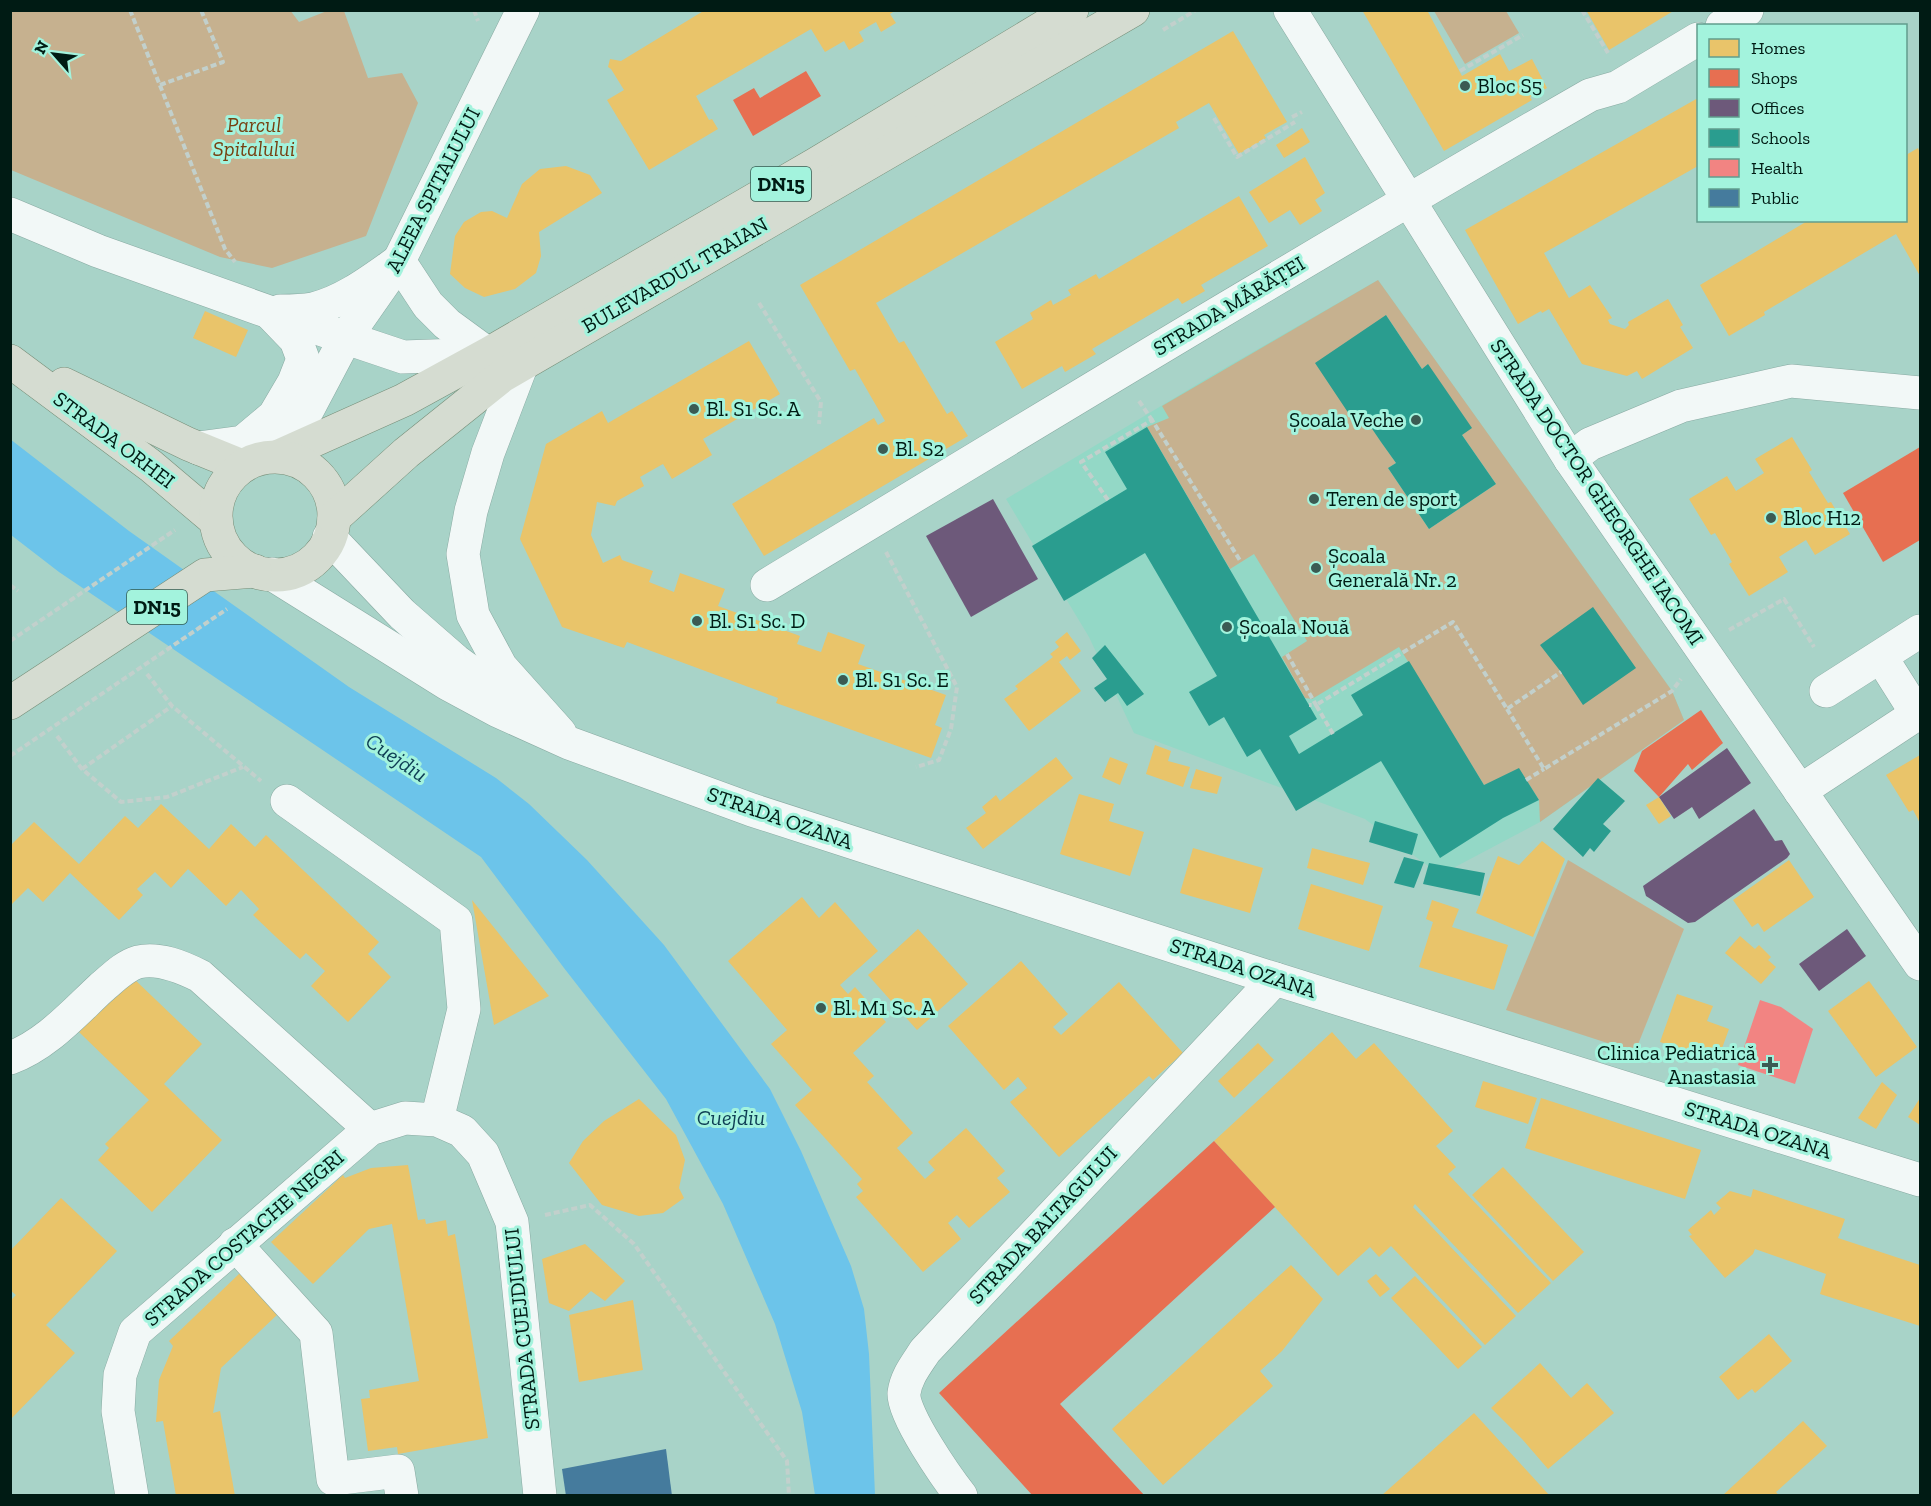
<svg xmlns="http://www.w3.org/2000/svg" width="1931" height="1506" viewBox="0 0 1931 1506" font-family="'Zilla Slab',serif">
<rect width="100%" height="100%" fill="#a8d3c8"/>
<!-- built -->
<polygon fill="#93d8c6" points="1378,280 1672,691 1684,720 1540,822 1440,875 1365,819 1134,733 1089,637 1006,499 1211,376"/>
<!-- green -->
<g fill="#c6b18f" fill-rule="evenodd">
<polygon points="290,10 299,22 327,11 344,11 368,78 402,73 418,103 366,236 272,268 220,257 11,170 11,11"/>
<polygon points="1434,11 1506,11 1519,33 1465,64"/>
<path d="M 1378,280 L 1672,691 L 1684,720 L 1540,822 L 1539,800 L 1522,773 L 1484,785 L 1399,647 L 1312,699 L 1305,698 L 1282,657 L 1307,641 L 1254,554 L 1230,569 L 1147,427 L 1169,418 L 1162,406 ZM 1386,315 L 1422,369 L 1428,365 L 1462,435 L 1496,484 L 1429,529 L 1388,468 L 1396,463 L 1364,417 Z"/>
<polygon points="1568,860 1684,929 1635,1052 1506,1010"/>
</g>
<!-- water -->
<polygon fill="#6cc4ea" points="10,439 129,531 349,687 496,778 529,804 587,860 664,945 770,1089 801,1151 851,1266 864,1309 869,1354 875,1495 815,1495 802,1412 775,1324 723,1204 666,1099 564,968 481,857 59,572 11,535"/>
<!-- homes -->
<g fill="#e9c46a">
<polygon points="705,10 896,10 890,14 896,23 881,32 876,22 859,32 864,41 849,50 844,41 825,52 811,29 696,96 709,120 712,119 718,129 649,170 607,100 624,90 611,69 608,67 610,59 621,61"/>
<polygon points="1362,10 1427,10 1462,76 1500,54 1509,71 1532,59 1547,88 1530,97 1532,100 1444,151"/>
<polygon points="1586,10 1675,10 1609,50"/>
<polygon points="1233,31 1287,122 1264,135 1266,138 1239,154 1209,103 1176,122 1179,128 876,303 899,343 904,341 947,414 952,411 968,436 764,556 732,504 874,418 878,425 885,421 855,369 850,371 800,285"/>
<polygon points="1698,98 1698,166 1544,253 1569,298 1590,285 1612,318 1608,320 1610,324 1625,329 1629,325 1628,322 1668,299 1683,325 1680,327 1693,348 1642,379 1637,371 1627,376 1582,364 1549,309 1542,313 1541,311 1518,324 1465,230"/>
<polygon points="1302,128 1310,142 1284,158 1276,145"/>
<polygon points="1918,148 1920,153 1920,276 1896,234 1764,312 1765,315 1729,336 1700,285 1809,220 1906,220 1906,155"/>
<polygon points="1305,157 1325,193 1315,200 1322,211 1300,225 1290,210 1269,223 1249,192"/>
<polygon points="566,166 590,175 602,193 539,232 541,256 536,273 515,289 484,297 465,288 450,274 455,236 464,222 481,212 492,211 507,218 522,184 540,169"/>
<polygon points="1239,196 1268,246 1201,285 1205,291 1182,304 1178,298 1092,349 1096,354 1065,372 1062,366 1022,389 995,342 1033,319 1030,313 1051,300 1053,305 1071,295 1068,290 1096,274 1099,279"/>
<polygon points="205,311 248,330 236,357 193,338"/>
<polygon points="749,341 780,394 703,439 712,455 672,479 663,464 640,477 644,486 617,501 615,506 597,502 591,535 603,563 620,555 622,560 653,571 649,582 674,592 680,573 725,589 718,606 800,636 797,644 821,652 828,632 865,645 858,664 946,695 935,725 942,728 931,758 776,703 778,698 627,642 624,648 562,627 520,539 546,444 602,411 608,423"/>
<polygon points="1792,437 1812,470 1809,472 1828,503 1831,502 1850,534 1815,555 1806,540 1785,553 1779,557 1788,572 1749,596 1729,564 1732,562 1715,533 1711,535 1689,499 1727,476 1736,491 1764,473 1755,459"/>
<polygon points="1067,632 1081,651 1070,660 1067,656 1059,662 1081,691 1029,731 1004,699 1018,689 1015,686 1053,657 1050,654 1059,647 1055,642"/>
<polygon points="1155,745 1171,751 1168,761 1190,767 1183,787 1146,774"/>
<polygon points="1920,755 1920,823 1913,810 1909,812 1886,775"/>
<polygon points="1056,757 1073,778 983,849 966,828 986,813 982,807 996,795 1000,801"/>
<polygon points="1110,757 1128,764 1120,785 1102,777"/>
<polygon points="1196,769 1222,777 1217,794 1190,788"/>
<polygon points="1079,794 1114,804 1109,821 1144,832 1130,876 1060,854"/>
<polygon points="1659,797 1671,816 1659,824 1646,805"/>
<polygon points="161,804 209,849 231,824 255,847 266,835 379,942 368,954 391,977 348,1022 311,986 325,971 306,953 300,959 276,937 253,915 259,909 241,890 226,906 188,869 171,888 155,872 137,889 143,895 119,920 70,873 43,902 28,888 10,906 10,846 34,822 79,864 125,816 138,828"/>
<polygon points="1542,841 1565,859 1533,937 1476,913 1498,856 1519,865"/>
<polygon points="1193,848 1263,868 1250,913 1180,893"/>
<polygon points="1312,848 1370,863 1363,885 1307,868"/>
<polygon points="1789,860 1814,897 1764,932 1758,923 1752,927 1733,900"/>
<polygon points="1311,884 1383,906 1369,951 1298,929"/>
<polygon points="802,897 819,918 835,902 878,951 840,985 848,994 855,987 886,1022 853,1053 874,1076 867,1082 913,1133 897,1148 925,1179 935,1170 928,1162 966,1128 1005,1171 997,1178 1010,1192 969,1228 957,1215 948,1223 961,1239 923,1272 856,1197 863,1191 857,1184 862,1179 795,1105 812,1090 771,1044 787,1030 728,961"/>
<polygon points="472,900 549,996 494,1025"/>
<polygon points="1432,900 1459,909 1452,927 1508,945 1494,990 1419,967 1433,922 1426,919"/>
<polygon points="918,929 968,984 917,1030 868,975"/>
<polygon points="1740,936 1755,949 1759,945 1771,957 1768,960 1776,967 1761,984 1725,953"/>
<polygon points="1021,961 1068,1014 1053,1027 1061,1035 1119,982 1183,1053 1153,1080 1149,1076 1059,1157 1010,1102 1027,1088 1018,1077 1004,1090 948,1026"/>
<polygon points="132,977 202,1044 164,1084 222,1140 152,1212 98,1160 109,1148 105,1144 149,1100 79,1032"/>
<polygon points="1869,981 1917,1047 1876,1077 1828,1011"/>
<polygon points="1677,994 1713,1006 1707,1021 1729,1029 1717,1062 1660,1042"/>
<polygon points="1332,1032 1356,1059 1374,1043 1453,1131 1436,1146 1456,1167 1448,1174 1551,1283 1518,1313 1415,1204 1413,1207 1516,1316 1485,1345 1391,1246 1379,1257 1370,1247 1338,1276 1214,1141"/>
<polygon points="1258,1043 1274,1060 1234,1098 1218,1081"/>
<polygon points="1483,1081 1537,1098 1528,1124 1475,1107"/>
<polygon points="1882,1082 1897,1095 1876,1129 1858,1118"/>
<polygon points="1541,1098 1701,1150 1685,1199 1525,1148"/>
<polygon points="1920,1098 1920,1125 1908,1117"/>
<polygon points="639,1099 676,1135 685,1160 679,1188 684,1198 663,1213 639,1216 602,1205 569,1163 583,1141 604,1121"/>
<polygon points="408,1165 418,1220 425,1219 426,1224 446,1220 448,1236 455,1234 488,1438 398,1454 397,1447 368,1451 361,1399 370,1398 369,1390 419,1381 392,1224 369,1229 313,1284 271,1242 343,1175 345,1178 371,1168"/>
<polygon points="1503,1167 1584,1252 1553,1281 1472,1195"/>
<polygon points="1753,1189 1845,1219 1838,1238 1920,1265 1920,1326 1820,1294 1826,1274 1755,1249 1753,1254 1725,1278 1689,1236 1692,1235 1688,1230 1711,1210 1714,1215 1721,1208 1716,1203 1730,1191 1751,1197"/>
<polygon points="61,1198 117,1251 46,1325 75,1353 10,1420 10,1301 16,1295 10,1290 10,1251"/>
<polygon points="585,1244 625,1281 605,1301 591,1291 569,1311 549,1303 542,1259"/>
<polygon points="1291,1265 1323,1299 1282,1351 1260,1371 1273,1386 1163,1485 1112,1429"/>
<polygon points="240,1273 278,1314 221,1368 213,1413 220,1411 235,1496 176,1496 163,1421 156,1422 159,1380 173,1346 169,1341"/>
<polygon points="1376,1274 1390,1289 1380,1297 1367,1281"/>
<polygon points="1415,1276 1482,1347 1458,1369 1391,1298"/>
<polygon points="633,1300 643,1370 579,1382 569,1315"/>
<polygon points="1769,1334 1792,1361 1755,1393 1752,1389 1738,1400 1719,1377"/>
<polygon points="1540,1363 1571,1398 1587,1383 1614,1413 1548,1469 1522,1439 1491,1408"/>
<polygon points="1474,1413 1550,1496 1381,1496"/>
<polygon points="1803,1421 1827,1446 1776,1492 1779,1496 1722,1496"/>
</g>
<!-- shops -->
<g fill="#e76f51">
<polygon points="806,71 821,96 753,136 733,100 754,88 760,98"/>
<polygon points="1920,447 1920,540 1883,562 1843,493"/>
<polygon points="1701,710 1723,743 1692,770 1688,764 1659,797 1634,771 1642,751"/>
<polygon points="1214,1141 1275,1207 1060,1404 1145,1496 1033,1496 939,1393"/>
</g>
<!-- offices -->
<g fill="#6d597a">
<polygon points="993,499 1038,579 971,617 926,536"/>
<polygon points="1727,748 1751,783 1699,819 1692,807 1674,819 1659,797"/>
<polygon points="1754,809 1775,841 1782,840 1790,854 1787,858 1695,922 1688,923 1646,896 1643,886"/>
<polygon points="1847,929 1866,956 1819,991 1799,964"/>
</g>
<!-- schools -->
<g fill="#2a9d8f">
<polygon points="1386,315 1422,369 1428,364 1472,428 1462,435 1496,484 1429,529 1388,468 1396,463 1381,442 1364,417 1355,423 1315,363"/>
<polygon points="1147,427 1317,719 1289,736 1299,754 1363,715 1351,695 1409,661 1484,785 1519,768 1539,800 1503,818 1440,858 1381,761 1296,811 1260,749 1247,757 1224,717 1209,726 1189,692 1217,676 1145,553 1064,601 1032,546 1127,489 1105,452"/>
<polygon points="1593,607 1636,668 1583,705 1561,672 1540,645"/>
<polygon points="1105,645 1144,694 1127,706 1118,693 1105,702 1094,688 1107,679 1092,658"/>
<polygon points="1598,778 1625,801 1603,824 1611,831 1594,852 1590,848 1583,857 1553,829"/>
<polygon points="1375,821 1418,834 1412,855 1369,842"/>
<polygon points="1404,857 1424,862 1414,888 1394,883"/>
<polygon points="1429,863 1485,873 1480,896 1423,884"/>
</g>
<!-- health -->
<polygon fill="#f28482" points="1760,1000 1781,1007 1813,1029 1795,1084 1738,1065"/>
<!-- public -->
<polygon fill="#457b9d" points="666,1449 672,1496 566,1496 562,1469"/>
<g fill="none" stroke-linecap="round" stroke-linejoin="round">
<!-- minor casing -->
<g stroke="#88aaa2" stroke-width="34">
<g id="minor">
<polyline points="1290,10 1570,459 1920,964"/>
<polyline points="1722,26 1747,10"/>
<polyline points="10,214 98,251 269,312 403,357 488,354"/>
<path d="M 280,311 C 290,311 302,311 313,309 C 345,301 372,280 399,261 L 428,305 L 447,324 L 488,354"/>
<polyline points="522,364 488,453 471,511 463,554 473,615 501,667 560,733"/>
<polyline points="198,448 243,442 274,416 294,382 303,359 296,340 270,313"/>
<polyline points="279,456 308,409 346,337 399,261 523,10"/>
<polyline points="1570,459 1590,444 1681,406 1791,381 1920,393"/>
<polyline points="329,537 402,614 456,661 497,691"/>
<polyline points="272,574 448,684 498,711 569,743 752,810 1256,973 1920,1180"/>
<path d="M 767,585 C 1040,420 1313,254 1590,95 L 1618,87 L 1698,39"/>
<polyline points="1881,657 1917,714"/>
<polyline points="1826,691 1920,631"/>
<polyline points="1800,791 1920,712"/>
<polyline points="287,801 456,921 464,1009 437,1120"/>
<path d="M 10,1058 C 46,1045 74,1013 101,988 C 112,979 124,966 138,962 C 159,957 182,967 200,976 L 370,1129"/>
<polyline points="235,1244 316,1333 333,1479 398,1471 402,1496"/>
<polyline points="132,1496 118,1411 120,1375 135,1332 370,1129 405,1118 437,1120 462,1131 483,1154 512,1222 540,1496"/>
<path d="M 961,1496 C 947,1478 902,1414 904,1393 C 906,1377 916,1365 925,1351 L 1275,979"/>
</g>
</g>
<!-- major casing -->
<g stroke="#778e78" stroke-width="34">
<g id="major">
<polyline points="10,361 151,466 216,521"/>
<polyline points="64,384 188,444 242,466"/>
<polyline points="279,456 404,400 488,354 816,164 1072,10"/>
<circle cx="275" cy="516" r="59"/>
<polyline points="334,518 406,453 502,376 1133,10"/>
<polyline points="10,703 205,575 255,571"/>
</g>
</g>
<!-- path -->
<g stroke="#c2d0cc" stroke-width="4" stroke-dasharray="6 3" stroke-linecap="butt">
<polyline points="130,10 225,249 235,262"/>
<polyline points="474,10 478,21"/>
<polyline points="1582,10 1608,53"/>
<polyline points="1163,30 1196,10"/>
<polyline points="1460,71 1523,35"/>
<polyline points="160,85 223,62 201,10"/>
<polyline points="1292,117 1302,112"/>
<polyline points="1214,118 1237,157 1295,122"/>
<polyline points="759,303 821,402 819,424"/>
<polyline points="1139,401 1152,420"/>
<polyline points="1108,500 1081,462 1152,420 1241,562"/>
<polyline points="886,552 957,687 951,729 939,760 916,767"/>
<polyline points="10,585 18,591"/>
<polyline points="1729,630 1784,599 1814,647"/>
<polyline points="10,641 175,530"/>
<polyline points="1287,654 1316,705 1309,705"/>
<polyline points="147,674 172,706 261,781"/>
<polyline points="1507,709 1544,769 1672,691 1681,679"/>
<polyline points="1333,734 1316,705 1453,622 1507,709 1561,672"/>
<polyline points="57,736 82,769 121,802 167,797 243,767"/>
<polyline points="10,756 227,609"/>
<polyline points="82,769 172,706"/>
<polyline points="1526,780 1544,769"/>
<polyline points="545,1215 590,1205 634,1244 787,1461 789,1496"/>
</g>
<!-- minor -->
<use href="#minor" stroke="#f2f8f7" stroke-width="33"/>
<!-- major -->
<use href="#major" stroke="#d5dcd1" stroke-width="33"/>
</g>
<!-- markers -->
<g fill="#3b5b53" stroke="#a3f3dd" stroke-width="2">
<circle cx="1465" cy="86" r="6"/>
<circle cx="694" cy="409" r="6"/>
<circle cx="1416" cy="420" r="6"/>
<circle cx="883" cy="449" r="6"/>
<circle cx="1314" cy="499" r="6"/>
<circle cx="1771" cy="518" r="6"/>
<circle cx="1316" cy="568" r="6"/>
<circle cx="697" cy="621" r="6"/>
<circle cx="1227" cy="627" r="6"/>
<circle cx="843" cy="680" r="6"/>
<circle cx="821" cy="1008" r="6"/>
<path d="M1767 1056h6v6h6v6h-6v6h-6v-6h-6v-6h6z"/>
</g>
<g text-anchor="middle" stroke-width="6" stroke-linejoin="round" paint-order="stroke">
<!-- shield labels -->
<g fill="#a3f3dd" stroke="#315c50" stroke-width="1.5">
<rect x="751" y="167" width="60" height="34" rx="4.5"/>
<rect x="127" y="590" width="60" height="34" rx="4.5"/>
</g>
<g font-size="20" font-weight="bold" fill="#001b14">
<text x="781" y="191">DN15</text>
<text x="157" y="614">DN15</text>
</g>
<!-- poi labels -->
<g font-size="21" fill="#001b14" stroke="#a3f3dd" text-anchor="start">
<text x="1477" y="93">Bloc S5</text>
<text x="706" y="416">Bl. S1 Sc. A</text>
<text x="1404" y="427" text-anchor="end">Școala Veche</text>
<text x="895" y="456">Bl. S2</text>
<text x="1326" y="506">Teren de sport</text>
<text x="1783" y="525">Bloc H12</text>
<text x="1328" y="563">Școala<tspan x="1328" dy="24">Generală Nr. 2</tspan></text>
<text x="709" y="628">Bl. S1 Sc. D</text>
<text x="1239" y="634">Școala Nouă</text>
<text x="855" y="687">Bl. S1 Sc. E</text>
<text x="833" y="1015">Bl. M1 Sc. A</text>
<text x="1756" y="1060" text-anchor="end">Clinica Pediatrică<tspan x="1756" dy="24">Anastasia</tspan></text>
</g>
<!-- park labels -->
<g font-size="21" font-style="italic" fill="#774011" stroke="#a3f3dd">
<text x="254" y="132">Parcul<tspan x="254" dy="24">Spitalului</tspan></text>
</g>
<!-- street labels -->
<g font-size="21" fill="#001b14" stroke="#a3f3dd">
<text transform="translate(433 190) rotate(-63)" y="7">ALEEA SPITALULUI</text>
<text transform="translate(675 275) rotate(-30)" y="7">BULEVARDUL TRAIAN</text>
<text transform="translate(1229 306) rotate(-31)" y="7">STRADA MĂRĂȚEI</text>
<text transform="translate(114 440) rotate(37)" y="7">STRADA ORHEI</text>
<text transform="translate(1597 492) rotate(56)" y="7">STRADA DOCTOR GHEORGHE IACOMI</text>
<text transform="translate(780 818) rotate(19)" y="7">STRADA OZANA</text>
<text transform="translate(1243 968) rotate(18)" y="7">STRADA OZANA</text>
<text transform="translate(1758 1130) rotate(17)" y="7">STRADA OZANA</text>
<text transform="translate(1043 1225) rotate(-47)" y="7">STRADA BALTAGULUI</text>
<text transform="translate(244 1238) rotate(-41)" y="7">STRADA COSTACHE NEGRI</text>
<text transform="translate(522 1329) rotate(-96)" y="7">STRADA CUEJDIULUI</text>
</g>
<!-- water labels -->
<g font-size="22" font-style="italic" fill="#0e3d54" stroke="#a3f3dd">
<text transform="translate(397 757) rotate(34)" y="8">Cuejdiu</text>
<text x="731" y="1125">Cuejdiu</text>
</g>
</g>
<!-- border -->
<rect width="1931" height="1506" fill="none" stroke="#001b14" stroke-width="24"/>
<!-- legend -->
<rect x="1697" y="24" width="210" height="198" fill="#a3f3dd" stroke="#629d8d" stroke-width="1.5"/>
<rect x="1709" y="39" width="30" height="18" fill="#e9c46a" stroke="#629d8d" stroke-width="1.5"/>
<text x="1751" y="54" font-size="18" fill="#001b14">Homes</text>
<rect x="1709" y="69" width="30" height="18" fill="#e76f51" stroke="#629d8d" stroke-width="1.5"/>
<text x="1751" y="84" font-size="18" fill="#001b14">Shops</text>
<rect x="1709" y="99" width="30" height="18" fill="#6d597a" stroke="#629d8d" stroke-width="1.5"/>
<text x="1751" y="114" font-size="18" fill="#001b14">Offices</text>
<rect x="1709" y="129" width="30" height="18" fill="#2a9d8f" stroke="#629d8d" stroke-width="1.5"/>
<text x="1751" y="144" font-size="18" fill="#001b14">Schools</text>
<rect x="1709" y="159" width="30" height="18" fill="#f28482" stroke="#629d8d" stroke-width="1.5"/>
<text x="1751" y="174" font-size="18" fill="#001b14">Health</text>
<rect x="1709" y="189" width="30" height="18" fill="#457b9d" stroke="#629d8d" stroke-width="1.5"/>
<text x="1751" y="204" font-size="18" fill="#001b14">Public</text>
<!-- north arrow -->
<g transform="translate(54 54) rotate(298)" stroke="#a3f3dd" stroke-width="4.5" paint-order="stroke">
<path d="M0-4.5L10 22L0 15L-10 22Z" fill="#001b14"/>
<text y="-9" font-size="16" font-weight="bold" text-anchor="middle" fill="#001b14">N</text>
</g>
</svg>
